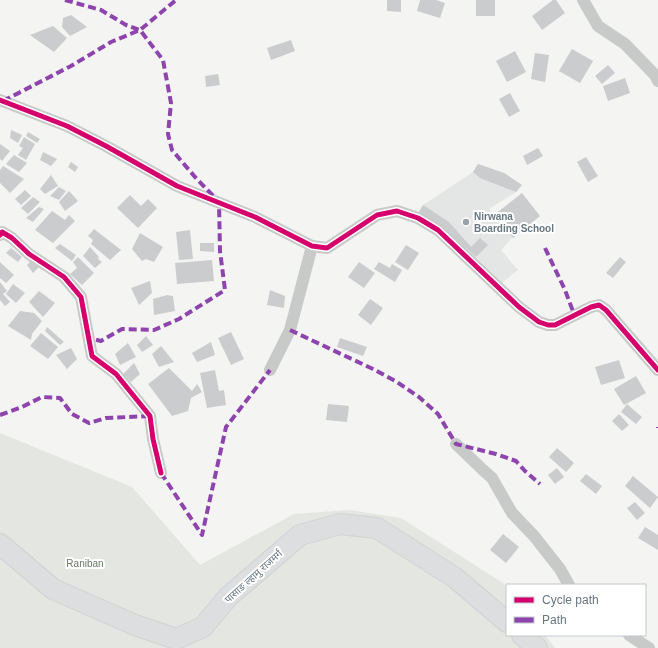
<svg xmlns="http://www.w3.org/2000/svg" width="658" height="648" viewBox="0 0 658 648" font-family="Helvetica,'Noto Sans Devanagari',sans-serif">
<rect width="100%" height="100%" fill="#f4f4f3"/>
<!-- built -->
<polygon fill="#e4e5e5" points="478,164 504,173 522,185 516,192 489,209 514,236 501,250 518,270 502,283 476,257 444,229 417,215 423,205 473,172"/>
<!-- green -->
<polygon fill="#e4e6e1" points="0,433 132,487 200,565 294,514 350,510 401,518 503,583 507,588 507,635 545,635 555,648 0,648"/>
<!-- building -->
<g fill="#cbcccd">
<polygon points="387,0 401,0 401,12 387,11"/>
<polygon points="420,0 436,0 445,3 440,18 417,11"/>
<rect x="476" y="0" width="19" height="16"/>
<polygon points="553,0 556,0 565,13 542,30 532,16"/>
<polygon points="71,15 87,27 70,36 62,27 63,18"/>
<polygon points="53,26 67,38 54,52 30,35"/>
<polygon points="291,40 295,51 271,60 267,48"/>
<polygon points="572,49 593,61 580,83 559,71"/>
<polygon points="515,51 526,72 507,82 496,61"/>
<polygon points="535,53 549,55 545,82 531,79"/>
<polygon points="608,65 615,73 602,84 595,76"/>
<polygon points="218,74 220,85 206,87 205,76"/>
<polygon points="625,78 630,93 608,101 603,86"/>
<polygon points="510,93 520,111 509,117 499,99"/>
<polygon points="11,130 22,135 18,143 10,138"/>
<polygon points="28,132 40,139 37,143 26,136"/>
<polygon points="24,137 35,144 26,160 18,155 23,148 19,146"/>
<polygon points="0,144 10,151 2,161 0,159"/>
<polygon points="538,148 543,156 527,165 523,156"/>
<polygon points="43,152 57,159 51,166 40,160"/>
<polygon points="14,155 27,163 19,172 6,164"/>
<polygon points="586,157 598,176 588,182 577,162"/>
<polygon points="71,162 78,167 75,172 68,167"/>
<polygon points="478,164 504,173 522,185 516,192 480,178 473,172"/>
<polygon points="3,166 24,179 10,193 0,183 0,170"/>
<polygon points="51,175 58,186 45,194 40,189"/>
<polygon points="59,187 66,191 59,200 50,196"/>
<polygon points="25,190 31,196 21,205 15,199"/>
<polygon points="69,191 78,201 65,211 59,202"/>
<polygon points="522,193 540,216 513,238 494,215"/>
<polygon points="130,195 141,206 148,199 157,208 138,228 117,208"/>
<polygon points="33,197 40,202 28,214 21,208"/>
<polygon points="423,205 449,222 471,247 480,238 488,245 476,257 444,229 417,215"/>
<polygon points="39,207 44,209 33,222 26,218"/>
<polygon points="52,211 65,220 69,215 75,221 53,243 35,230"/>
<polygon points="94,229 121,250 110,260 91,244 93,240 88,236"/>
<polygon points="190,230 193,259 179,260 176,232"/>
<polygon points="140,233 163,247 154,262 146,259 142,261 132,249"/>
<polygon points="200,243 214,243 214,252 200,251"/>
<polygon points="60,244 76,255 72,261 55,248"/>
<polygon points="406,245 419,253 408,270 395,262"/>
<polygon points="90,247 99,257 98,259 102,262 95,268 83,256"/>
<polygon points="11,248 22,257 18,262 6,253"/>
<polygon points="78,257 94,273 82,285 70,274 77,268 73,262"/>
<polygon points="620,257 626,262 613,278 606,273"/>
<polygon points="33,259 40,266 33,273 27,265"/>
<polygon points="212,260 214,281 177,284 175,263"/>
<polygon points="0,262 14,275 6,283 0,278"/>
<polygon points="359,262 375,273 364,288 348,277"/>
<polygon points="379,262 390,268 392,264 402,270 395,282 374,269"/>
<polygon points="150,281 152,293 139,305 131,288"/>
<polygon points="0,282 7,291 3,294 10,302 5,306 0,300"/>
<polygon points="13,284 25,293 16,303 6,294"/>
<polygon points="270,290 285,296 284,308 267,305"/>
<polygon points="39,291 55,303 43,317 29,302"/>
<polygon points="167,295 173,296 175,311 154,315 153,299"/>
<polygon points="370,299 383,308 371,325 358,315"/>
<polygon points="20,311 34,313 42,321 32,334 31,340 8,326"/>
<polygon points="47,327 64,342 60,345 45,331"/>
<polygon points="231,332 244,359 231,365 218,338"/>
<polygon points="41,333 58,347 48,359 30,346"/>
<polygon points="146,336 153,345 142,352 137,345"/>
<polygon points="340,338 367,347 363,356 337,347"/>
<polygon points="211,342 215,355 197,362 192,353"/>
<polygon points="128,343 136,357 120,365 115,354"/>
<polygon points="161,346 174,362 159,367 152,354"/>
<polygon points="71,348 77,359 67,369 56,355"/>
<polygon points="619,360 625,378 601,385 595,367"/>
<polygon points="134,363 140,374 131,382 123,374"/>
<polygon points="169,368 192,391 197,384 202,392 191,398 188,411 172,416 148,384"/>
<polygon points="215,370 219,391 224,390 226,405 207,408 200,373"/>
<polygon points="636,376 646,393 624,405 614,389"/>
<polygon points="328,404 349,406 347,422 326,420"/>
<polygon points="627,404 642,417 636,424 621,412"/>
<polygon points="619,414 629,425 622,431 612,421"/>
<polygon points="557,448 574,463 566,472 549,457"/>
<polygon points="557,468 564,477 555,484 548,475"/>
<polygon points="586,474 602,486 596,494 580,481"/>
<polygon points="633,476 658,497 650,508 625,486"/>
<polygon points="635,502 645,513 637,520 627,508"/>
<polygon points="645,527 658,535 658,550 638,538"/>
<polygon points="503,534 519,547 506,563 490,550"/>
</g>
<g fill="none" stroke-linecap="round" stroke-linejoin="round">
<!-- primary casing -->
<g stroke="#d1d2d2" stroke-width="22">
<g id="primary">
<polyline points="0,544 53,589 135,625 176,639 203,627 228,597 300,535 340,524 377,528 454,577 507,622"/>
<polyline points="522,635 537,648"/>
</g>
</g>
<!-- street -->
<g stroke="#c8caca" stroke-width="12">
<polyline points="583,0 598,26 625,44 655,75 658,81"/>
<polyline points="0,100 67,126 106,146 177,186 255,217 312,246 327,248 377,215 397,211 418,218 438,230 519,307 539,322 548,325 555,325 591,307 599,305 606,310 658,370"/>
<polyline points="0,235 2,232 12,238 29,254 64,277 81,297 92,356 116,374 150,416 153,439 161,473"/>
<polyline points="270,370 290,330 312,246"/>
<polyline points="456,444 483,470 492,478 512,513 534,536 560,569 569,585"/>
<polyline points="629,635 649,648"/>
</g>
<!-- primary -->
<use href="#primary" stroke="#dddedf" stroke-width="20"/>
<!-- quiet -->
<g stroke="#8e44ad" stroke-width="4" stroke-dasharray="8 4" stroke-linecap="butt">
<polyline points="65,0 101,10 126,25 140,30 163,60 171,103 168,134 172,150 195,177 219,202 220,251 225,290 179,319 154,330 122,329 101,341 89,338"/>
<polyline points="3,101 71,66 111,42 140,30 176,0"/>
<polyline points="545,248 565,290 574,314"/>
<polyline points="290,330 373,369 397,382 419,397 438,414 456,444 496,454 516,461 525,471 540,484"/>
<polyline points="0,415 22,407 42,397 60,398 72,414 89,423 106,418 150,416"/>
<polyline points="658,427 658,428"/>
<polyline points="161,473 202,535 226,427 270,370"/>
</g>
<!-- cycleway casing -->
<g stroke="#fff" stroke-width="8">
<g id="cycleway">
<polyline points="0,100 67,126 106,146 177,186 255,217 312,246 327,248 377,215 397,211 418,218 438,230 519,307 539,322 548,325 555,325 591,307 599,305 606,310 658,370"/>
<polyline points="0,235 2,232 12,238 29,254 64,277 81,297 92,356 116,374 150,416 153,439 161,473"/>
</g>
</g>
<!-- cycleway -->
<use href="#cycleway" stroke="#d6006c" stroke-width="5"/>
</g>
<!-- markers -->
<circle fill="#98a2a8" stroke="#fff" stroke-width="1.5" cx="466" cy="222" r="4"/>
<g text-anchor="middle" stroke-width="4" stroke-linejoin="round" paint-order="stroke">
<!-- poi labels -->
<g font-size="10" font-weight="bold" fill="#677680" stroke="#fff" text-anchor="start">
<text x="474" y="220">Nirwana<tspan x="474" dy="12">Boarding School</tspan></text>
</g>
<!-- park labels -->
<g font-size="10" fill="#6a7865" stroke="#fff">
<text x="85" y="567">Raniban</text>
</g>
<!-- street labels -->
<g font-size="10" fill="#677680" stroke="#fff">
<text transform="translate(253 576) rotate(-42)" y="4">पासाङ ल्हामु राजमर्ग</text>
</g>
</g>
<!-- legend -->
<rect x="506" y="584" width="140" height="52" fill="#ffffff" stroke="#c2c8cc"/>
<rect x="514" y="597" width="20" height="6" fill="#d6006c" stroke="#c2c8cc"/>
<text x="542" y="604" font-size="12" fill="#677680">Cycle path</text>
<rect x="514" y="617" width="20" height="6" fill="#8e44ad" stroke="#c2c8cc"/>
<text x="542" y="624" font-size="12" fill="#677680">Path</text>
</svg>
